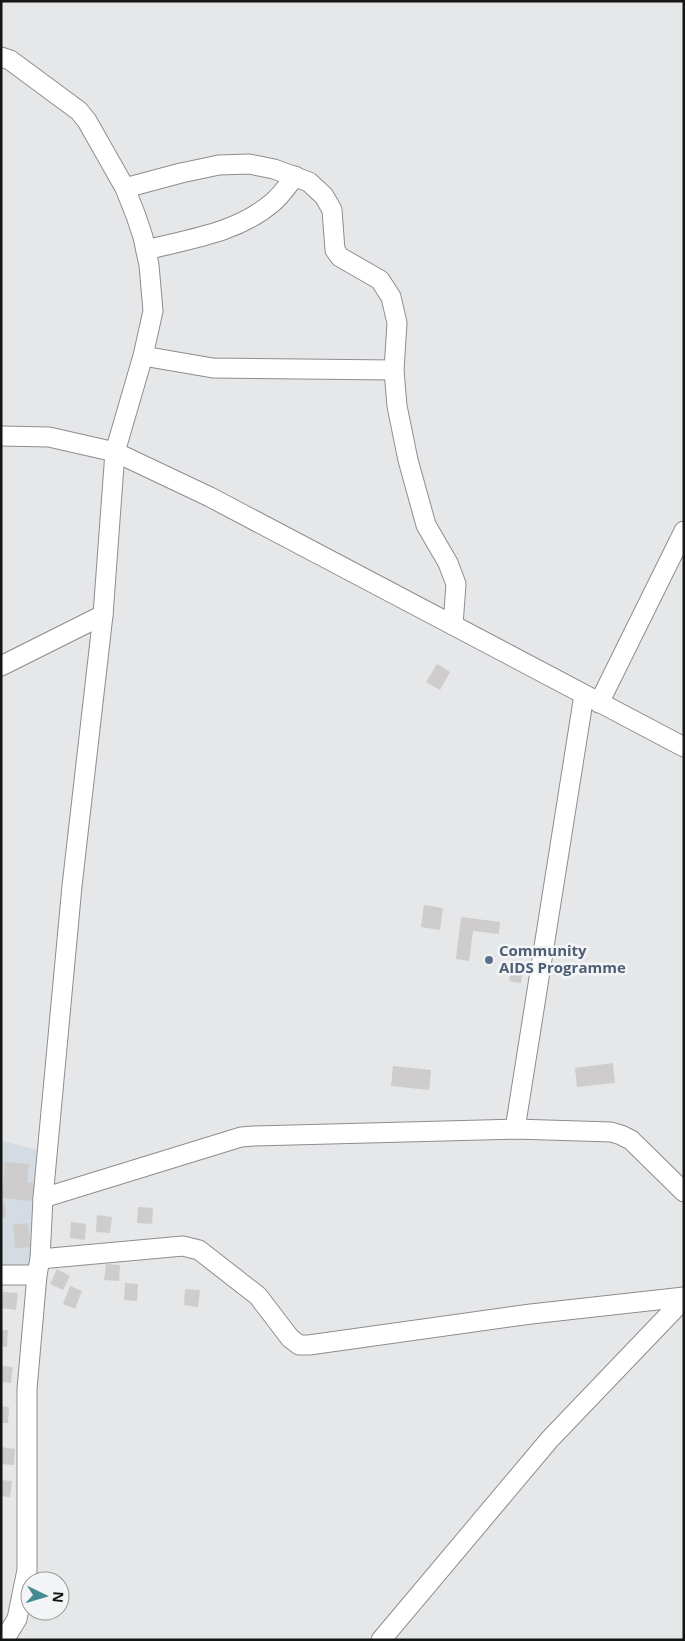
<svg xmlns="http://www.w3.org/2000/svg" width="685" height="1641" viewBox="0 0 685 1641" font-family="'Open Sans',sans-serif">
<rect width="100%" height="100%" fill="#e6e7e8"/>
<!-- built -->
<polygon fill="#d5dbe3" points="1,1141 48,1152 37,1275 1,1275"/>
<!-- building -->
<g fill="#cecccc">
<polygon points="437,664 450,672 440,690 426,682"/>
<polygon points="424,905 443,908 440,930 421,927"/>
<polygon points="461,917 500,922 499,934 473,931 469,961 456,959"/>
<polygon points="512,960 524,962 521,983 509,981"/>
<polygon points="613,1063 615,1083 577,1087 575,1068"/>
<polygon points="393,1066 431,1070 429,1090 391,1086"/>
<polygon points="5,1162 29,1164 27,1182 36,1183 34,1201 2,1198"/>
<polygon points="1,1204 5,1204 6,1217 1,1218"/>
<polygon points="138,1207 153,1208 152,1224 137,1223"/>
<polygon points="97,1215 112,1217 110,1233 96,1232"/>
<polygon points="71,1222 86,1224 85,1240 70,1238"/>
<polygon points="28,1223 31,1247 15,1248 13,1225"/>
<polygon points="106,1264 120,1265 119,1281 104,1280"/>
<polygon points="57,1269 70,1276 63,1290 50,1284"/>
<polygon points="125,1283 138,1284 137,1301 124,1300"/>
<polygon points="70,1286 82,1291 75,1309 63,1304"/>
<polygon points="185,1289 200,1290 198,1307 184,1305"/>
<polygon points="3,1292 18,1293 16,1310 2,1308"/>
<polygon points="1,1330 8,1330 7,1347 1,1346"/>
<polygon points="1,1366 13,1367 11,1383 1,1382"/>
<polygon points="1,1406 9,1407 8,1423 1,1423"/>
<polygon points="1,1447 15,1449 14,1465 1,1464"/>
<polygon points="1,1480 12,1481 10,1497 1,1496"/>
</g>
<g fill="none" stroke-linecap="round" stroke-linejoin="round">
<!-- minor casing -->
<g stroke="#8d8d8f" stroke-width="21">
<g id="minor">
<polyline points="1,57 10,60 79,111 87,121 125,188 136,216 143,237 149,265 153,311 143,356 115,452 103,615 72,886 43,1198 40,1259 37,1275 27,1389 27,1570 17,1619 4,1640"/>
<polyline points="125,188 181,173 219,165 249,164 274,169 309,182 324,196 332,210 335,250 340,257 380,280 391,297 397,323 394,370 397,406 408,460 426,525 448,563 456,584 453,625"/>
<path d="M 146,250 C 189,239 237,233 272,203 C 281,196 288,185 295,176"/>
<polyline points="143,356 213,368 394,370"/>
<polyline points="1,436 49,437 115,452 210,497 684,747"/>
<polyline points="1,666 103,615"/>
<polyline points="599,703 684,531"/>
<polyline points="515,1129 584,695"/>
<polyline points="43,1198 241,1137 254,1136 515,1129 611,1132 621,1135 631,1140 684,1192"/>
<polyline points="40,1259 183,1246 199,1250 258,1296 290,1338 299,1345 309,1345 531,1314 684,1297"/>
<polyline points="1,1275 37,1275"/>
<polyline points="381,1640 550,1439 684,1299"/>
</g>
</g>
<!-- minor -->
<use href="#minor" stroke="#fff" stroke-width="19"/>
</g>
<!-- markers -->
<circle fill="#5c6f8a" stroke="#f3f4f5" stroke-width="2" cx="489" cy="960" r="5"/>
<g text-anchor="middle" stroke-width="5" stroke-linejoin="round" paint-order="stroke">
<!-- service labels -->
<g font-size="15" font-weight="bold" fill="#4e5e75" stroke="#f3f4f5" text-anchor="start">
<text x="499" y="956">Community<tspan x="499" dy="17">AIDS Programme</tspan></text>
</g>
</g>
<!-- border -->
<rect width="685" height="1641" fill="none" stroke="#141515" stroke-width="5"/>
<!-- north arrow -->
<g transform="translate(45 1596) rotate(95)"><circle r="24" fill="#f3f4f5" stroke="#9a9b9b"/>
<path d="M0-4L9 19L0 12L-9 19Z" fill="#448b91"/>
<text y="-8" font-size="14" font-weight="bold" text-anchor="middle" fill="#141515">N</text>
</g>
</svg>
